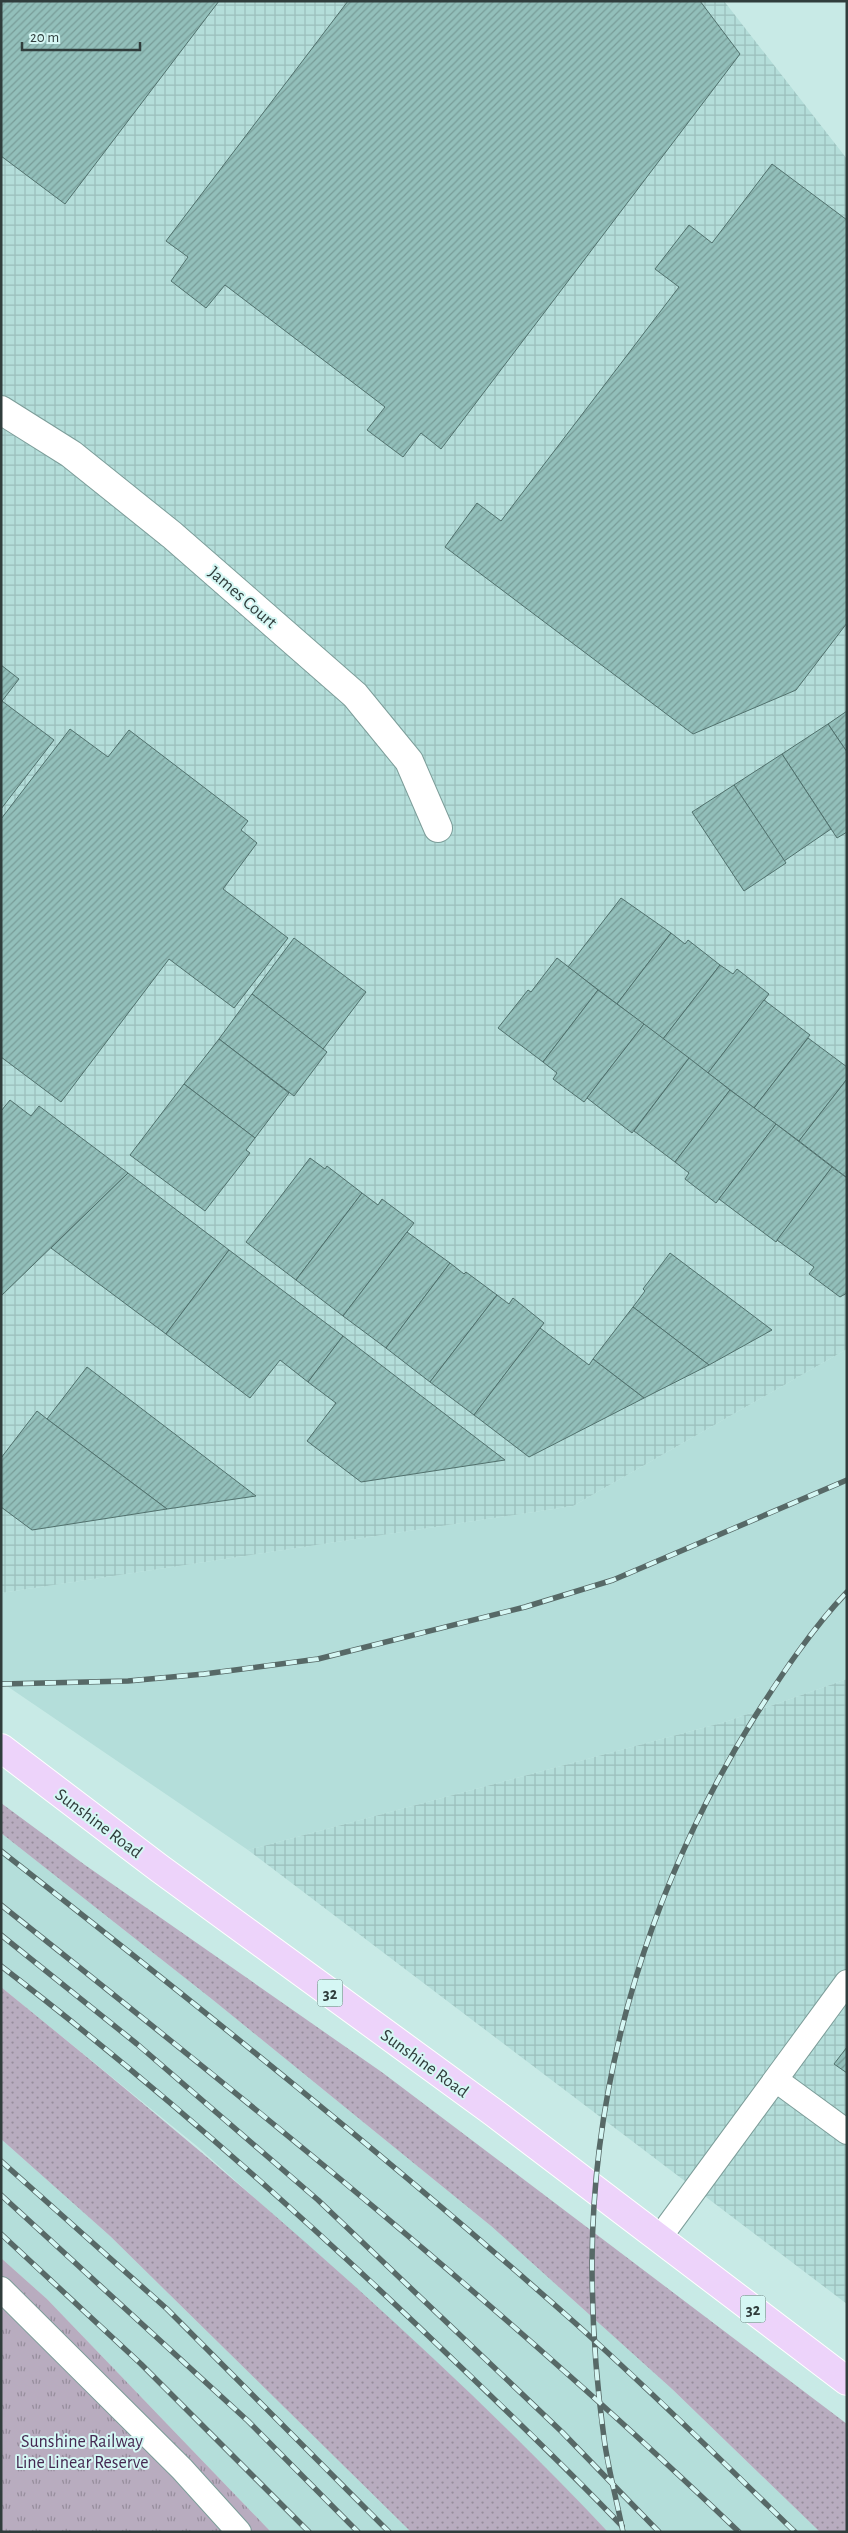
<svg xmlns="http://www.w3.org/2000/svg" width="848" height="2533" viewBox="0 0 848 2533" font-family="'Alegreya Sans',sans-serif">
<defs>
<pattern id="industrial-grid" width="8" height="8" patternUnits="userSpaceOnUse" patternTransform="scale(1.25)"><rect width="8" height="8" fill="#b4deda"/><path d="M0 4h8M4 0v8" fill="none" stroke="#9bbfbc"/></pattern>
<pattern id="grass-dots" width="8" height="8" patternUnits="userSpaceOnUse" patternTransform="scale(1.25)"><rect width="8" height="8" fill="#b8acbf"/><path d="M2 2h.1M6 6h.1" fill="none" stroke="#968d9c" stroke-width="1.8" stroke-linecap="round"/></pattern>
<pattern id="park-tufts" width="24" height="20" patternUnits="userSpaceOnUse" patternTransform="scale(1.25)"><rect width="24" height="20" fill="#b8acbf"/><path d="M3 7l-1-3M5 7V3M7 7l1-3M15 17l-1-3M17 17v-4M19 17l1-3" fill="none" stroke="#968d9c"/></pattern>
<pattern id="building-hatch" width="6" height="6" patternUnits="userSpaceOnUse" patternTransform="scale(1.25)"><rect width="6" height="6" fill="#92bfba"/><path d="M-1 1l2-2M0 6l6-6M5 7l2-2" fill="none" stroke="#789c98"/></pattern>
</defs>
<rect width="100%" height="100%" fill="#c8eae6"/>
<!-- built -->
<g fill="#b4deda">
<polygon points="847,1349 847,1679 725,1722 248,1850 1,1682 1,1593 573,1506"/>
<polygon points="1,1833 213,2000 491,2226 672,2389 820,2532 608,2532 432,2358 198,2147 1,1987"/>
<polygon points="1,2139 110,2236 411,2532 271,2532 47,2299 1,2258"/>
</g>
<!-- industrial -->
<g fill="url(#industrial-grid)">
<polygon points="1,1 724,1 847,159 847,1349 573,1506 1,1593"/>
<polygon points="847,1679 847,2304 248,1850 725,1722"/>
</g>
<!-- grass -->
<g fill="url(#grass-dots)">
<polygon points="1,1803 85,1865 383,2073 847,2424 847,2532 820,2532 672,2389 491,2226 213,2000 1,1833"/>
<path d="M 1,1987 C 212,2158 421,2334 608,2532 L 411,2532 L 110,2236 L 1,2139 Z"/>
</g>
<!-- park -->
<polygon fill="url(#park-tufts)" points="1,2258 47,2299 271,2532 1,2532"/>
<!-- building -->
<g fill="url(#building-hatch)" stroke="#51716d">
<polygon points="1,1 219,1 65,204 1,156"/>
<polygon points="348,1 700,1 740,54 441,449 421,433 403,457 367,430 385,407 225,285 206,308 171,281 188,257 166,241"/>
<polygon points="772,164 847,220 847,623 796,690 693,734 445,547 477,503 501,521 679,287 655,269 689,225 712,243"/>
<polygon points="1,665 19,679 2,701 54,740 1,809"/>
<polygon points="847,711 847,752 828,724"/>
<polygon points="828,724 847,752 847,832 837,838 782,754"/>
<polygon points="70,729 108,757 129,730 248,821 241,830 257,843 223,889 288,938 234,1008 169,959 61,1102 1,1057 1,819"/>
<polygon points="782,754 831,829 784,861 734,785"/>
<polygon points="734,785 786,863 744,891 692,812"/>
<polygon points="621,898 671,933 617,1004 568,967"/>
<polygon points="671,933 685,944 688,940 720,965 663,1039 617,1004"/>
<polygon points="294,938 366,992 323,1049 252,994"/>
<polygon points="557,958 598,990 543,1062 498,1028 528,990 531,992"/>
<polygon points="720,965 733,974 737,969 769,994 708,1073 663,1039"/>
<polygon points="598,990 644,1024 584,1102 553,1079 557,1073 543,1062"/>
<polygon points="252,994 327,1052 294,1096 219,1039"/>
<polygon points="764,1000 810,1035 754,1108 708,1073"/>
<polygon points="644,1024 689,1058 632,1133 587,1098"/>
<polygon points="808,1038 847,1067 847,1079 799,1141 754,1108"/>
<polygon points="219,1039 289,1093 255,1138 184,1084"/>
<polygon points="689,1058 730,1090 675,1162 634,1131"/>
<polygon points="847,1079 847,1176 846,1177 799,1141"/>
<polygon points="184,1084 255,1138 246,1150 250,1153 205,1211 130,1155"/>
<polygon points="730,1090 776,1124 716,1203 685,1179 689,1173 675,1162"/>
<polygon points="10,1100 31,1116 39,1106 128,1173 1,1296 1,1111"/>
<polygon points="776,1124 832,1167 776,1242 719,1199"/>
<polygon points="310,1158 325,1169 327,1166 362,1193 296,1280 246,1242"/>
<polygon points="832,1167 847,1178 847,1293 840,1297 809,1274 814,1267 777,1240"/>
<polygon points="128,1173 229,1250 166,1334 51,1248"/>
<polygon points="362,1193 378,1205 382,1199 414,1223 343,1316 296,1280"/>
<polygon points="407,1232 450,1263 386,1348 343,1316"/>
<polygon points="229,1250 343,1336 308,1382 280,1360 250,1398 166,1334"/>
<polygon points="670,1253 772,1330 709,1365 633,1307 645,1291 643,1289"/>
<polygon points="450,1263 464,1274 466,1272 497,1295 430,1382 386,1348"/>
<polygon points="497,1295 509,1304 513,1298 544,1323 474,1415 430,1382"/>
<polygon points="633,1307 709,1365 644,1398 593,1359"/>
<polygon points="540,1328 589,1365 593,1359 644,1398 529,1457 474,1415"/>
<polygon points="343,1336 505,1460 361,1482 307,1441 336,1403 308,1382"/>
<polygon points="87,1367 256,1496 167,1509 47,1419"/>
<polygon points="37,1411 47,1419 167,1509 32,1530 1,1507 1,1458"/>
<polygon points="847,2047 847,2073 834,2064"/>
</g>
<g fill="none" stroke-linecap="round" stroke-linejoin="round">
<!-- service casing -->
<g stroke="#7c9d99" stroke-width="26">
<g id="service">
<polyline points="776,2080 847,2132"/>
<polyline points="660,2237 847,1982"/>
<polyline points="1,2289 182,2469 239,2532"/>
</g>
</g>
<!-- minor casing -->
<g stroke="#7c9d99" stroke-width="30">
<polyline id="minor" points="1,410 71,454 172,535 355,695 409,761 438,828"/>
</g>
<!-- primary casing -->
<g stroke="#fff" stroke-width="30">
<polyline id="primary" points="1,1748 159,1868 493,2112 847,2381"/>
</g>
<!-- service -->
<use href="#service" stroke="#fff" stroke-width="24"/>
<!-- minor -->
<use href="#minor" stroke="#fff" stroke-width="28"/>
<!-- primary -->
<use href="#primary" stroke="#edd3fa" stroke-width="28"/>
<!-- rail casing -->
<g stroke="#576967" stroke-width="5.5">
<g id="rail">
<polyline points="1,1684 128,1681 204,1674 318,1659 525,1607 613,1580 847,1480"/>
<path d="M 1,1851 C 196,2004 389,2158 574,2322 C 650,2390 722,2461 795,2532"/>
<path d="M 1,1905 C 254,2106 505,2308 739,2532"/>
<polyline points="1,1935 137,2044 318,2200 562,2432 659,2532"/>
<path d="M 1,1966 C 147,2078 285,2200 418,2326 C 487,2392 556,2457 622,2526"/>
<polyline points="1,2161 167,2309 389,2532"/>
<polyline points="1,2195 248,2421 358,2532"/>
<polyline points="1,2234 141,2364 309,2532"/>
<path d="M 623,2532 C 617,2501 608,2469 604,2438 C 596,2380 592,2321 592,2262 C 593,2070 653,1880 754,1718 C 782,1674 811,1630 847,1592"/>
</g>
</g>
<!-- rail -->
<use href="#rail" stroke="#d5f7f4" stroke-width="4" stroke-dasharray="11" stroke-linecap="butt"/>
</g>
<g text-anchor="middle" stroke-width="4" stroke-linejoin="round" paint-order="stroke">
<!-- shield labels -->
<g fill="#d5f7f4" stroke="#627573" stroke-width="1">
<rect x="317.5" y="1979.5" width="25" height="27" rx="4"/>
<rect x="740.5" y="2295.5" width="25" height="27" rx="4"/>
</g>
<g font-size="16" font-weight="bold" fill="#303d3c">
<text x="330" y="1999">32</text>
<text x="753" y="2315">32</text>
</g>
<!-- street labels -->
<g font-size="18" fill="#303d3c" stroke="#d5f7f4">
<text transform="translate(243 597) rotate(41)" y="6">James Court</text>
<text transform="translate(99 1823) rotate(37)" y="6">Sunshine Road</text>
<text transform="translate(425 2063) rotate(36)" y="6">Sunshine Road</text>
</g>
<!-- park labels -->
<g font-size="18" fill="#442851" stroke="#d5f7f4">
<text x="82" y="2447">Sunshine Railway<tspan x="82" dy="21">Line Linear Reserve</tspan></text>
</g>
</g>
<!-- border -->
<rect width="848" height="2533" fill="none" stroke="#303d3c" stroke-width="5"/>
<!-- scale -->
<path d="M22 42v8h118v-8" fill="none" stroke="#303d3c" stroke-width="2.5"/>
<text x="30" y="42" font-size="15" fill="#303d3c" stroke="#d5f7f4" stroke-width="4" paint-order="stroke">20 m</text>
</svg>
